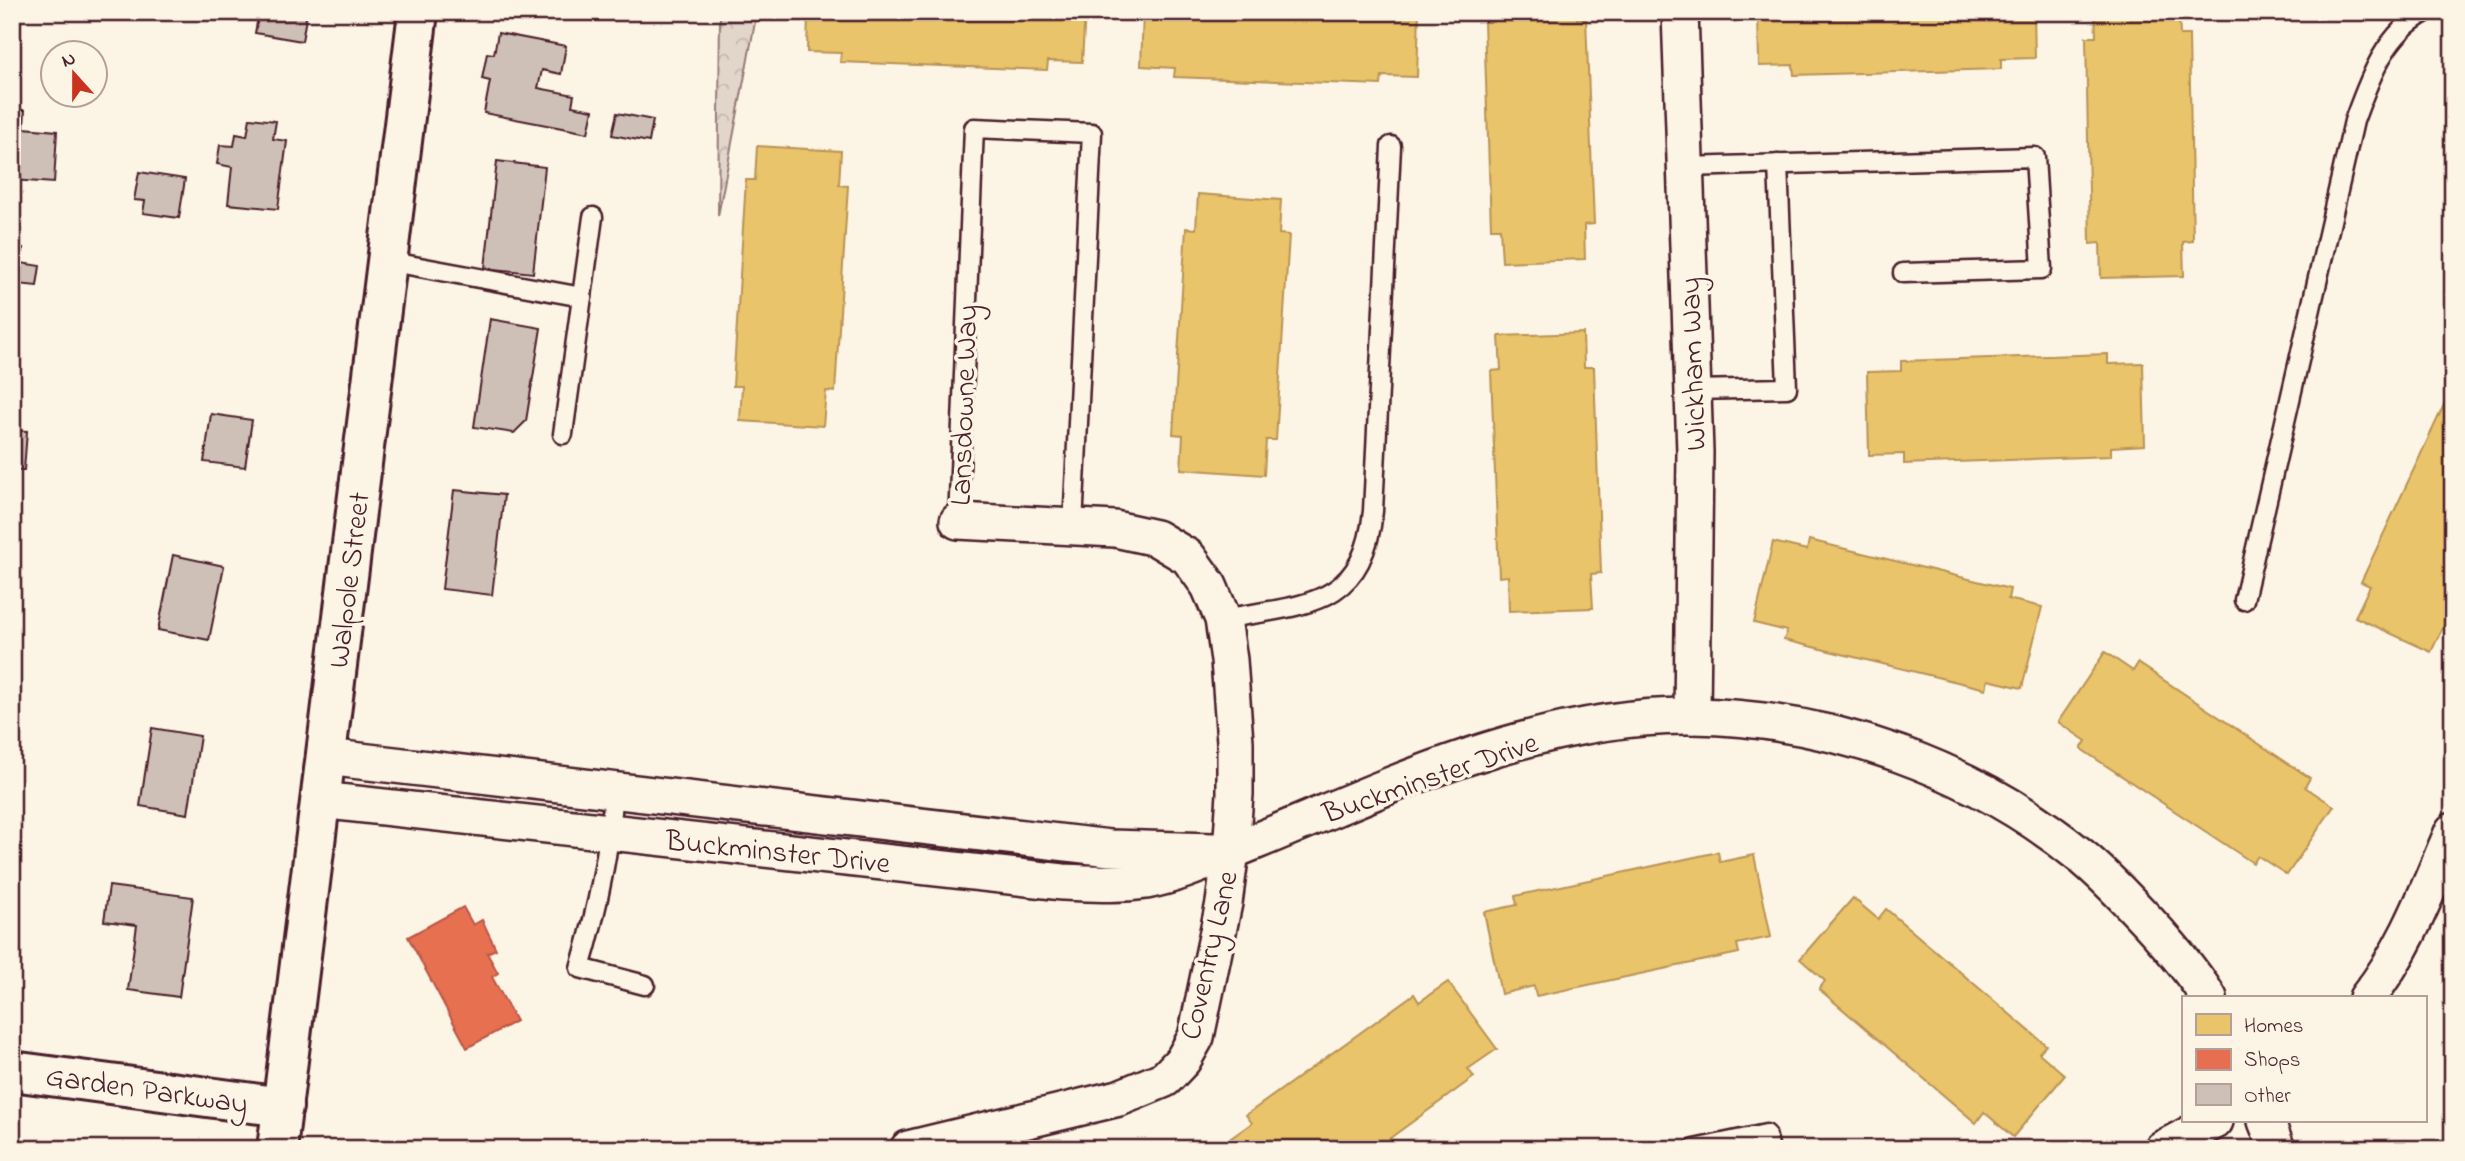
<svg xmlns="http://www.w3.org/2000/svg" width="2465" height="1161" viewBox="0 0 2465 1161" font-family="'Indie Flower',sans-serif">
<defs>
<pattern id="forest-crowns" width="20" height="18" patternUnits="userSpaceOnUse" patternTransform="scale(1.75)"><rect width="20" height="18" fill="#e2d5ca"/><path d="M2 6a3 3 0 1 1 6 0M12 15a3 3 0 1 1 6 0" fill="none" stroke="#c3b6ae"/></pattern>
</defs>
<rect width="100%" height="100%" fill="#fcf5e5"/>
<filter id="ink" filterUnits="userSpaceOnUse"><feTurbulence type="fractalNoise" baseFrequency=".0143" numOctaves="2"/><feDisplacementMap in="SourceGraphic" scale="14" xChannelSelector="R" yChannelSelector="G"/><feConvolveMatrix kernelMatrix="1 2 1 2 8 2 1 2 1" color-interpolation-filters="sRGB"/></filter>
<g filter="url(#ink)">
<!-- forest -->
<polygon fill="url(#forest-crowns)" stroke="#967a7a" stroke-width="2" points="720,12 757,12 718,216"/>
<!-- homes -->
<g fill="#e9c46a" stroke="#b99257" stroke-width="2">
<polygon points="808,12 1085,12 1082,62 1048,61 1047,70 840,62 841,53 807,52"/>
<polygon points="1143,12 1419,12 1417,77 1382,76 1381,85 1174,77 1175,68 1141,66"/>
<polygon points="1493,12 1576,12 1577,19 1586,18 1594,224 1584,225 1585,259 1502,262 1500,228 1491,228 1484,22 1493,22"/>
<polygon points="1758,12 2034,12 2035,58 2001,59 2001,69 1794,75 1793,65 1759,66"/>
<polygon points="2095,12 2179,12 2180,35 2189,35 2193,241 2183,242 2184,276 2101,278 2100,243 2090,244 2086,37 2096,37"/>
<polygon points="757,146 841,151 839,185 848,186 835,392 826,391 823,426 740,421 742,386 733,386 746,180 755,180"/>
<polygon points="1198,194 1281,200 1279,234 1289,235 1276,440 1266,440 1264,475 1181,469 1183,435 1173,434 1186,228 1196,229"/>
<polygon points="1583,333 1584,367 1594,367 1601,573 1591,574 1593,608 1509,611 1508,576 1499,577 1491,371 1501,370 1499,336"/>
<polygon points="2108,354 2108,364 2143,363 2145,445 2111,447 2111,456 1904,464 1904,454 1869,455 1867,372 1901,371 1901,361"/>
<polygon points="2449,394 2453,396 2453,624 2446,621 2431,652 2355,617 2370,586 2361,582"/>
<polygon points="1809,540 2010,589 2008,599 2042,607 2022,688 1988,680 1986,689 1784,640 1787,631 1754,623 1773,542 1807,550"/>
<polygon points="2105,652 2133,671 2138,663 2310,778 2305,787 2334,806 2287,875 2258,856 2253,863 2081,749 2086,741 2058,722"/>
<polygon points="1718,852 1720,862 1754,855 1771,937 1737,944 1739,953 1536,996 1534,986 1501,994 1484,912 1517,905 1515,896"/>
<polygon points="1853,898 1878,919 1886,909 2046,1045 2039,1053 2065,1075 2013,1137 1984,1112 1976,1123 1819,989 1825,981 1800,959"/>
<polygon points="1448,982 1497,1049 1468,1069 1474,1077 1375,1149 1227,1149 1224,1143 1252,1123 1246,1115 1414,994 1419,1002"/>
</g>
<!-- shops -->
<polygon fill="#e76f51" stroke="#b85746" stroke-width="2" points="463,907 473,925 482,920 496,949 487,953 498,973 492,977 516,1021 467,1048 408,937"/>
<!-- building -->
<g fill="#cfc0b7" stroke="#4a1f2b" stroke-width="2">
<polygon points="259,12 307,12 302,41 255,33"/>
<polygon points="498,33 566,46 561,74 542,70 538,88 574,95 572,106 593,110 588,133 484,113 490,81 482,79 487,53 494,54"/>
<polygon points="12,81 19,82 17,110 25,110 24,128 57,131 54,183 12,180"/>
<polygon points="617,113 653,120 649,142 612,135"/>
<polygon points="250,118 276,121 273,139 287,141 278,209 228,204 232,167 217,164 220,145 234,146 236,134 247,136"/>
<polygon points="497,161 545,167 533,273 485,268"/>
<polygon points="139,172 185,179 179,218 143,213 145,201 134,200"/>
<polygon points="12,247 23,248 21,263 40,266 37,286 18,284 15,315 21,315 19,331 12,330"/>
<polygon points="490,319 541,328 526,421 514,433 474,427"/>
<polygon points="211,414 252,420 245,467 204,462"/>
<polygon points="12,430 27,431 24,470 12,470"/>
<polygon points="454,490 504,495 492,595 442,589"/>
<polygon points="173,555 224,566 209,640 158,630"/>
<polygon points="152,728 200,736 188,814 140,806"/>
<polygon points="109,886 193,897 179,997 128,990 137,925 104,921"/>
</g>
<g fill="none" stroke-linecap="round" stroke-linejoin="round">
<!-- service casing -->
<g stroke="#4a1f2b" stroke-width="23">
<g id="service">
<polyline points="1686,167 2035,157 2042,269 1903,273"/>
<polyline points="387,261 582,297"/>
<polyline points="1694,390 1787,388 1778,164"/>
<polyline points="563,434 593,217"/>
<polyline points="958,521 974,128 1092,133 1073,526"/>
<path d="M 2244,600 L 2354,121 C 2369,80 2385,33 2426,12"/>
<path d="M 1223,619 C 1303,604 1363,609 1373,511 L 1391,146"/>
<path d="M 614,791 C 609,853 598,908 580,968 L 645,985"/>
<polyline points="1694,1149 1766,1134 1770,1149"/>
</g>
</g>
<!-- minor casing -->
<g stroke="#4a1f2b" stroke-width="40">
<g id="minor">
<polyline points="1680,12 1695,452 1692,716"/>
<polyline points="326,757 1110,848 1214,851"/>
<path d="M 320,800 L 1063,882 C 1091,883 1119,885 1146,881 C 1184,874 1218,856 1254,842 C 1325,813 1395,781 1467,757 C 1539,733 1616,715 1692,716 C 1832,718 1973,768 2081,856 C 2101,872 2119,891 2136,909 C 2162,936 2189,966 2209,998"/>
<path d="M 2367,998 C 2407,948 2428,889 2453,831"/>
<polyline points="2266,1121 2277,1149"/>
<polyline points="908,1149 1119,1098 1165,1079 1183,1060 1196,1037 1224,903 1231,851 1235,794 1235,742 1229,660 1223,619 1209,586 1188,557 1156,538 1115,529 958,521"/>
<polyline points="2162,1149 2215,1121"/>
</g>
</g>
<!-- tertiary casing -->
<g stroke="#4a1f2b" stroke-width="44">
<polyline id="tertiary" points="12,1071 283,1107"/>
</g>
<!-- secondary casing -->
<g stroke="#4a1f2b" stroke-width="44">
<polyline id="secondary" points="277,1149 418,12"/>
</g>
<!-- service -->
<use href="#service" stroke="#fcf5e5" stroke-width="18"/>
<!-- minor -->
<use href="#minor" stroke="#fcf5e5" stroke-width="35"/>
<!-- tertiary -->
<use href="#tertiary" stroke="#fcf5e5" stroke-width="38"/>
<!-- secondary -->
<use href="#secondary" stroke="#fcf5e5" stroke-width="38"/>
</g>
</g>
<g text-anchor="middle" stroke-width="7" stroke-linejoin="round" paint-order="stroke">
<!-- street labels -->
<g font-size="30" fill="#4a1f2b" stroke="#fcf5e5">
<text transform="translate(1692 364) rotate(-92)" y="10">Wickham Way</text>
<text transform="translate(963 405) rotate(-88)" y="10">Lansdowne Way</text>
<text transform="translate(348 580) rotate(-83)" y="10">Walpole Street</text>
<text transform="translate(1430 777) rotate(-19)" y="10">Buckminster Drive</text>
<text transform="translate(778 851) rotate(6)" y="10">Buckminster Drive</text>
<text transform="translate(1208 955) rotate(-77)" y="10">Coventry Lane</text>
<text transform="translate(147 1089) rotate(8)" y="10">Garden Parkway</text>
</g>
</g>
<!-- margin -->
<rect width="2465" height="1161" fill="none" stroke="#fcf5e5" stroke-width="42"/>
<rect x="21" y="21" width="2423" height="1119" fill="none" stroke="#4a1f2b" stroke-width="2.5" filter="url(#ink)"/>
<!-- legend -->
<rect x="2182" y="996" width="245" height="126" fill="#fcf5e5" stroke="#b59f9b" stroke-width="2"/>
<rect x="2196" y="1014" width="35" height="21" fill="#e9c46a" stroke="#b59f9b" stroke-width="2"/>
<text x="2244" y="1032" font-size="21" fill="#4a1f2b">Homes</text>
<rect x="2196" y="1049" width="35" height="21" fill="#e76f51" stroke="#b59f9b" stroke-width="2"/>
<text x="2244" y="1066" font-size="21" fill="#4a1f2b">Shops</text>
<rect x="2196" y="1084" width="35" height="21" fill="#cfc0b7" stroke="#b59f9b" stroke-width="2"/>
<text x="2244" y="1102" font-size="21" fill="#4a1f2b">Other</text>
<!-- north arrow -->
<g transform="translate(74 74) rotate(339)"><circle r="33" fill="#fcf5e5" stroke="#b59f9b" stroke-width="2"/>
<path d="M0-5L12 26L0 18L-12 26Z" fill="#c8321e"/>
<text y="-10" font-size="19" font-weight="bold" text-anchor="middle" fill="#4a1f2b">N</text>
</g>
</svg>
